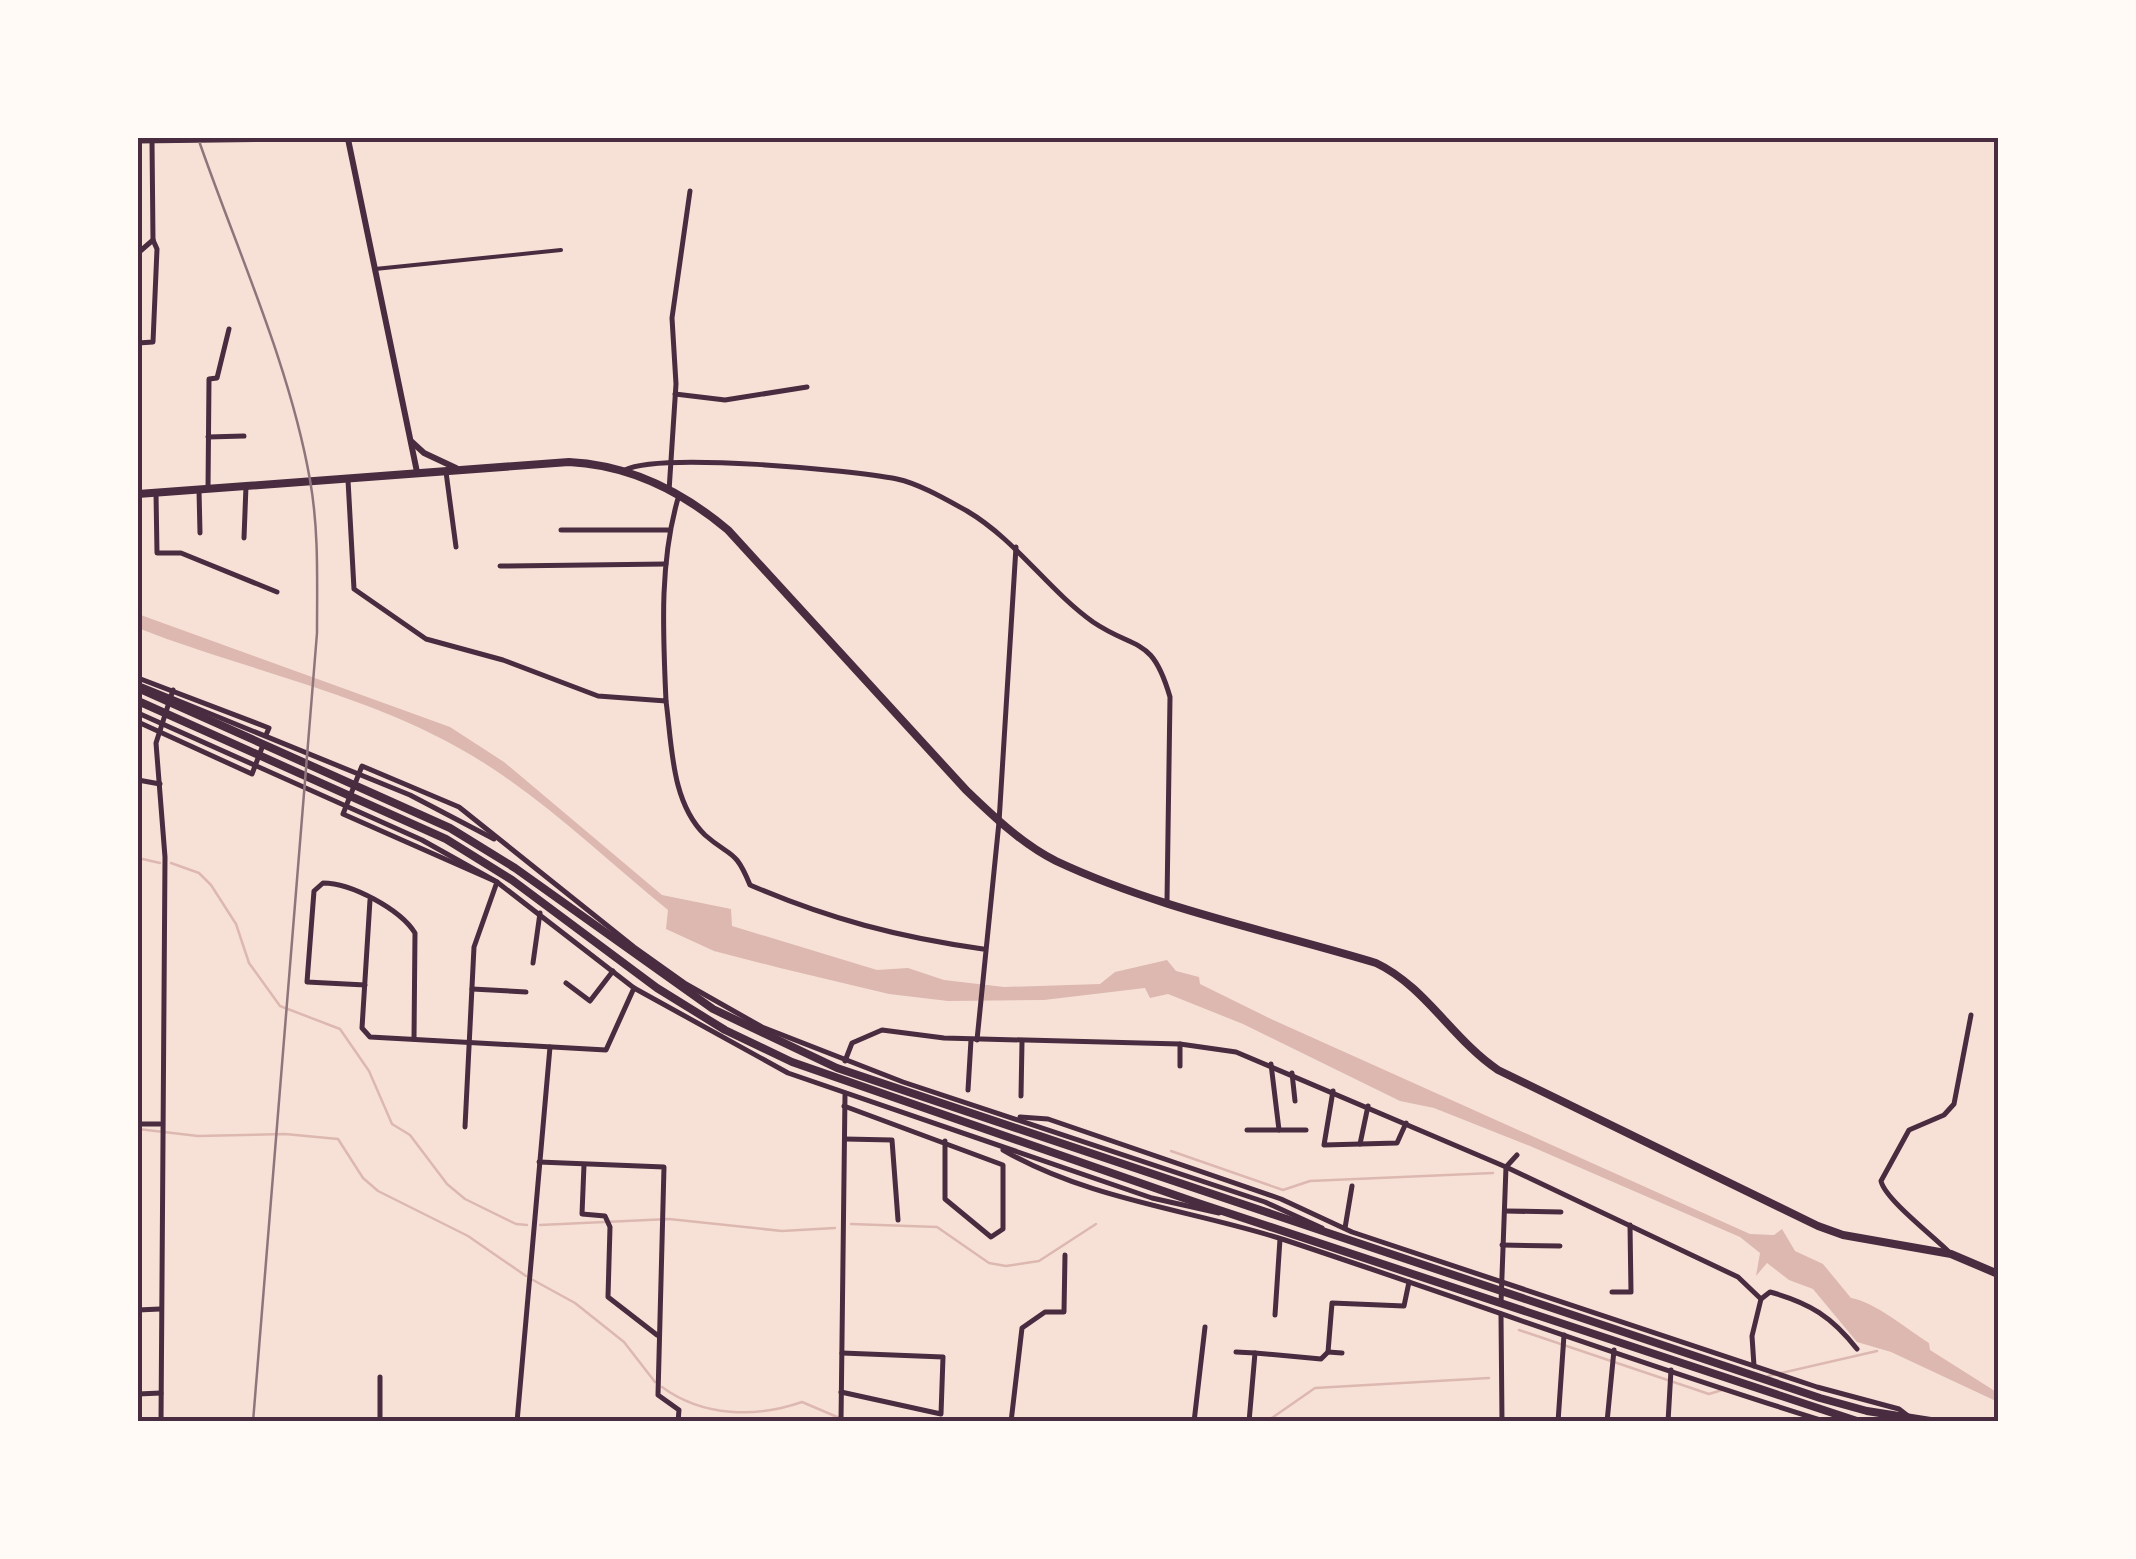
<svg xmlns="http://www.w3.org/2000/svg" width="2136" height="1559" viewBox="0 0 2136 1559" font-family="Mulish,sans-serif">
<rect width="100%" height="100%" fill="#f7e1d7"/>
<!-- water -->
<path fill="#dcb8b0" d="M 138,614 L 450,727 L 504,762 L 662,895 L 731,909 L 732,926 L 877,970 L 908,968 L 944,980 L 1004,987 L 1100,984 L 1115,972 L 1167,960 L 1176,971 L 1199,977 L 1200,984 L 1271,1019 L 1750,1234 L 1774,1235 L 1782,1229 L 1795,1251 L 1823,1264 L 1851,1298 C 1875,1302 1907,1329 1929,1343 L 1930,1350 L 1998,1393 L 1998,1402 L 1891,1352 L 1857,1342 L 1813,1289 L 1789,1280 L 1767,1263 L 1756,1276 L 1760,1253 L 1740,1237 L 1530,1146 L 1434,1108 L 1400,1101 L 1243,1024 L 1168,994 L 1150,998 L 1145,988 L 1044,1000 L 948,1001 L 889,994 L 780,968 L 714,951 L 666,929 L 668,910 C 604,858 542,797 471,755 C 369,694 247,671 138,628 Z"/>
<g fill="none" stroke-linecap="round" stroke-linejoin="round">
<!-- stream -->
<g stroke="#dcb8b0" stroke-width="2.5">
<polyline points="138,858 160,863"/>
<polyline points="171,863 199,873 211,885 236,924 249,963 280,1006 340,1029 369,1071 392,1124 410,1135 447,1184 465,1199 516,1224 527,1225"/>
<polyline points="138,1129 198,1136 285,1134 338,1139 363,1178 378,1191 468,1236 526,1276"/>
<polyline points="1171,1151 1283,1190 1310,1181 1493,1173"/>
<polyline points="851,1224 937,1227 989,1263 1006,1266 1039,1261 1096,1224"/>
<polyline points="540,1225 669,1219 782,1231 835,1228"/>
<polyline points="533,1280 575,1303 624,1342 655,1382"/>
<polyline points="1519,1330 1709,1394 1722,1390"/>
<polyline points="1768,1376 1877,1351"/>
<path d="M 662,1387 C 703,1417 756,1418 802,1402 L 849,1422"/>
<polyline points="1266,1422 1315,1388 1489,1378"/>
</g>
<!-- pedestrian -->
<polyline stroke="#4a2c40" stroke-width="4" points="375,269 561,250"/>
<!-- minor -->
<g stroke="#4a2c40" stroke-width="5">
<polyline points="138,141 358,138"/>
<polyline points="138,253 153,240"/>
<polyline points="138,343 153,342 157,249 153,240 152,141"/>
<polyline points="675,394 725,400 807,387"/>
<polyline points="208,437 244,436"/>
<path d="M 625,470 C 659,452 852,470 897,479 C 920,484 947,500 967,511 C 1016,540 1047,589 1093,622 C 1136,651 1152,635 1170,697 L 1167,901"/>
<polyline points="446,472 456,547"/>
<path d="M 348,480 L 354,589 L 426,639 L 503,660 L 598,696 L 666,701 C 663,633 659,561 679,495"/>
<polyline points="208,489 209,379 217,378 229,329"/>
<polyline points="199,490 200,533"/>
<polyline points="669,491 676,384 672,318 690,191"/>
<polyline points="156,493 157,553 181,553 277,592"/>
<polyline points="561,530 668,530"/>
<polyline points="244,538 246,486"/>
<polyline points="500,566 666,564"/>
<polyline points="138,678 269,728 266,735"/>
<polyline points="142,686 410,795 494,839"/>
<path d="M 666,701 C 672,745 671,802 705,835 C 731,858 735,848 750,885 C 829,919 898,937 983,949"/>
<polyline points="138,713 422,840 497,882 474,947 465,1127"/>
<polyline points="138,722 252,774 263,745"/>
<polyline points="138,780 160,784"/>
<polyline points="370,900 362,1028 370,1037 606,1050 634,988"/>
<polyline points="533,963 540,913"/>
<polyline points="566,983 590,1001 613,971"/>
<path d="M 365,985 L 307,982 L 314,891 L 323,883 C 351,883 400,909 415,933 L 414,1039"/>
<polyline points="472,989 526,992"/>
<polyline points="977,1040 999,822 1016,547"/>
<polyline points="845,1061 852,1043 882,1030 944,1038 1180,1044 1236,1052 1506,1167 1738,1277 1761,1299 1752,1336 1754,1366"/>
<polyline points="1271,1064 1279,1130"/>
<polyline points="1180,1066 1180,1044"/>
<polyline points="1292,1073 1295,1101"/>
<polyline points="968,1090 971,1040"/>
<polyline points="1333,1091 1324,1145 1397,1143 1406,1123"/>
<polyline points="1021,1096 1022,1042"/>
<polyline points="844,1106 1003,1165 1003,1229 991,1237 945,1199 945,1141"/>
<polyline points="1020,1117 1048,1119 1281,1199 1352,1232 1817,1387 1899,1409 1908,1416"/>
<polyline points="138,1124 160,1124"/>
<polyline points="1247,1130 1306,1130"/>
<polyline points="845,1139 892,1140 898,1220"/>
<polyline points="1360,1144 1368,1106"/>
<path d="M 1003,1150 C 1089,1200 1192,1210 1285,1240 C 1466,1300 1645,1366 1827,1422"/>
<polyline points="539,1162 664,1167 658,1395 679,1410 678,1422"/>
<polyline points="584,1165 582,1214 605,1216 610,1227 608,1297 657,1335"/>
<polyline points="1505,1211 1561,1212"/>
<polyline points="1219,1213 1152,1198 788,1073 634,988 497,882 343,814 362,766 459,807 634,947 686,984 762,1027 903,1082 1265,1202 1322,1228"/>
<polyline points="1345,1228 1352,1186"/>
<polyline points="1502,1245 1560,1246"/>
<path d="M 1949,1252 C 1932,1235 1885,1199 1881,1181 L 1909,1130 L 1944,1115 L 1954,1104 L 1971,1015"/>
<polyline points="1612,1292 1631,1292 1630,1225"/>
<path d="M 1761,1299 L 1770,1292 C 1810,1303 1832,1317 1857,1349"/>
<polyline points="1501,1303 1506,1167 1517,1155"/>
<polyline points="138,1310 160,1309"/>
<polyline points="1501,1314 1502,1422"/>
<polyline points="1275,1315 1280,1239"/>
<polyline points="1236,1352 1255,1353"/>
<polyline points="1328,1352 1342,1353"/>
<polyline points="841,1392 941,1414 943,1357 842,1353"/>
<polyline points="138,1394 161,1393"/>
<polyline points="161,1422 165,857 156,743 173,690"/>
<polyline points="380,1422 380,1377"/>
<polyline points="517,1422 550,1047"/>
<polyline points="841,1422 845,1095"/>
<polyline points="1011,1422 1022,1328 1045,1312 1064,1312 1065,1255"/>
<polyline points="1194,1422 1205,1327"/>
<polyline points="1249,1422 1255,1353 1321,1359 1328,1352 1332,1303 1404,1306 1409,1282"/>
<polyline points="1558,1422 1564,1335"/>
<polyline points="1607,1422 1614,1350"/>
<polyline points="1668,1422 1671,1370"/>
</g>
<!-- tertiary -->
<g stroke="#4a2c40" stroke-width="6">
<polyline points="348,139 417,472"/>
<polyline points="412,442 424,453 456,468"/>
</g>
<!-- secondary -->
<g stroke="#4a2c40" stroke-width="8">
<path d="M 138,494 L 569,462 C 629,465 683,492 728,530 L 966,790 C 993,816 1022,844 1056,861 C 1156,908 1270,931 1376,963 C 1425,986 1453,1040 1498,1070 L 1818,1226 L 1843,1235 L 1951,1254 L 1998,1274"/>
<polyline points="138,688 450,828 515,868 713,1009 837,1068 1820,1398 1867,1411 1937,1422"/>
<polyline points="138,701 446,839 512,880 657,988 725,1030 792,1062 1195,1202 1860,1422"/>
</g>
<!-- rail -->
<path stroke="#8f747c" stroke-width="2.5" d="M 198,138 C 236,248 290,365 310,480 C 319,530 317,582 317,633 L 253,1422"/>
</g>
<!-- border -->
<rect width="2136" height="1559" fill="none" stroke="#fffaf5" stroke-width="280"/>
<rect x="140" y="140" width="1856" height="1279" fill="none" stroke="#4a2c40" stroke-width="4"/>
</svg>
